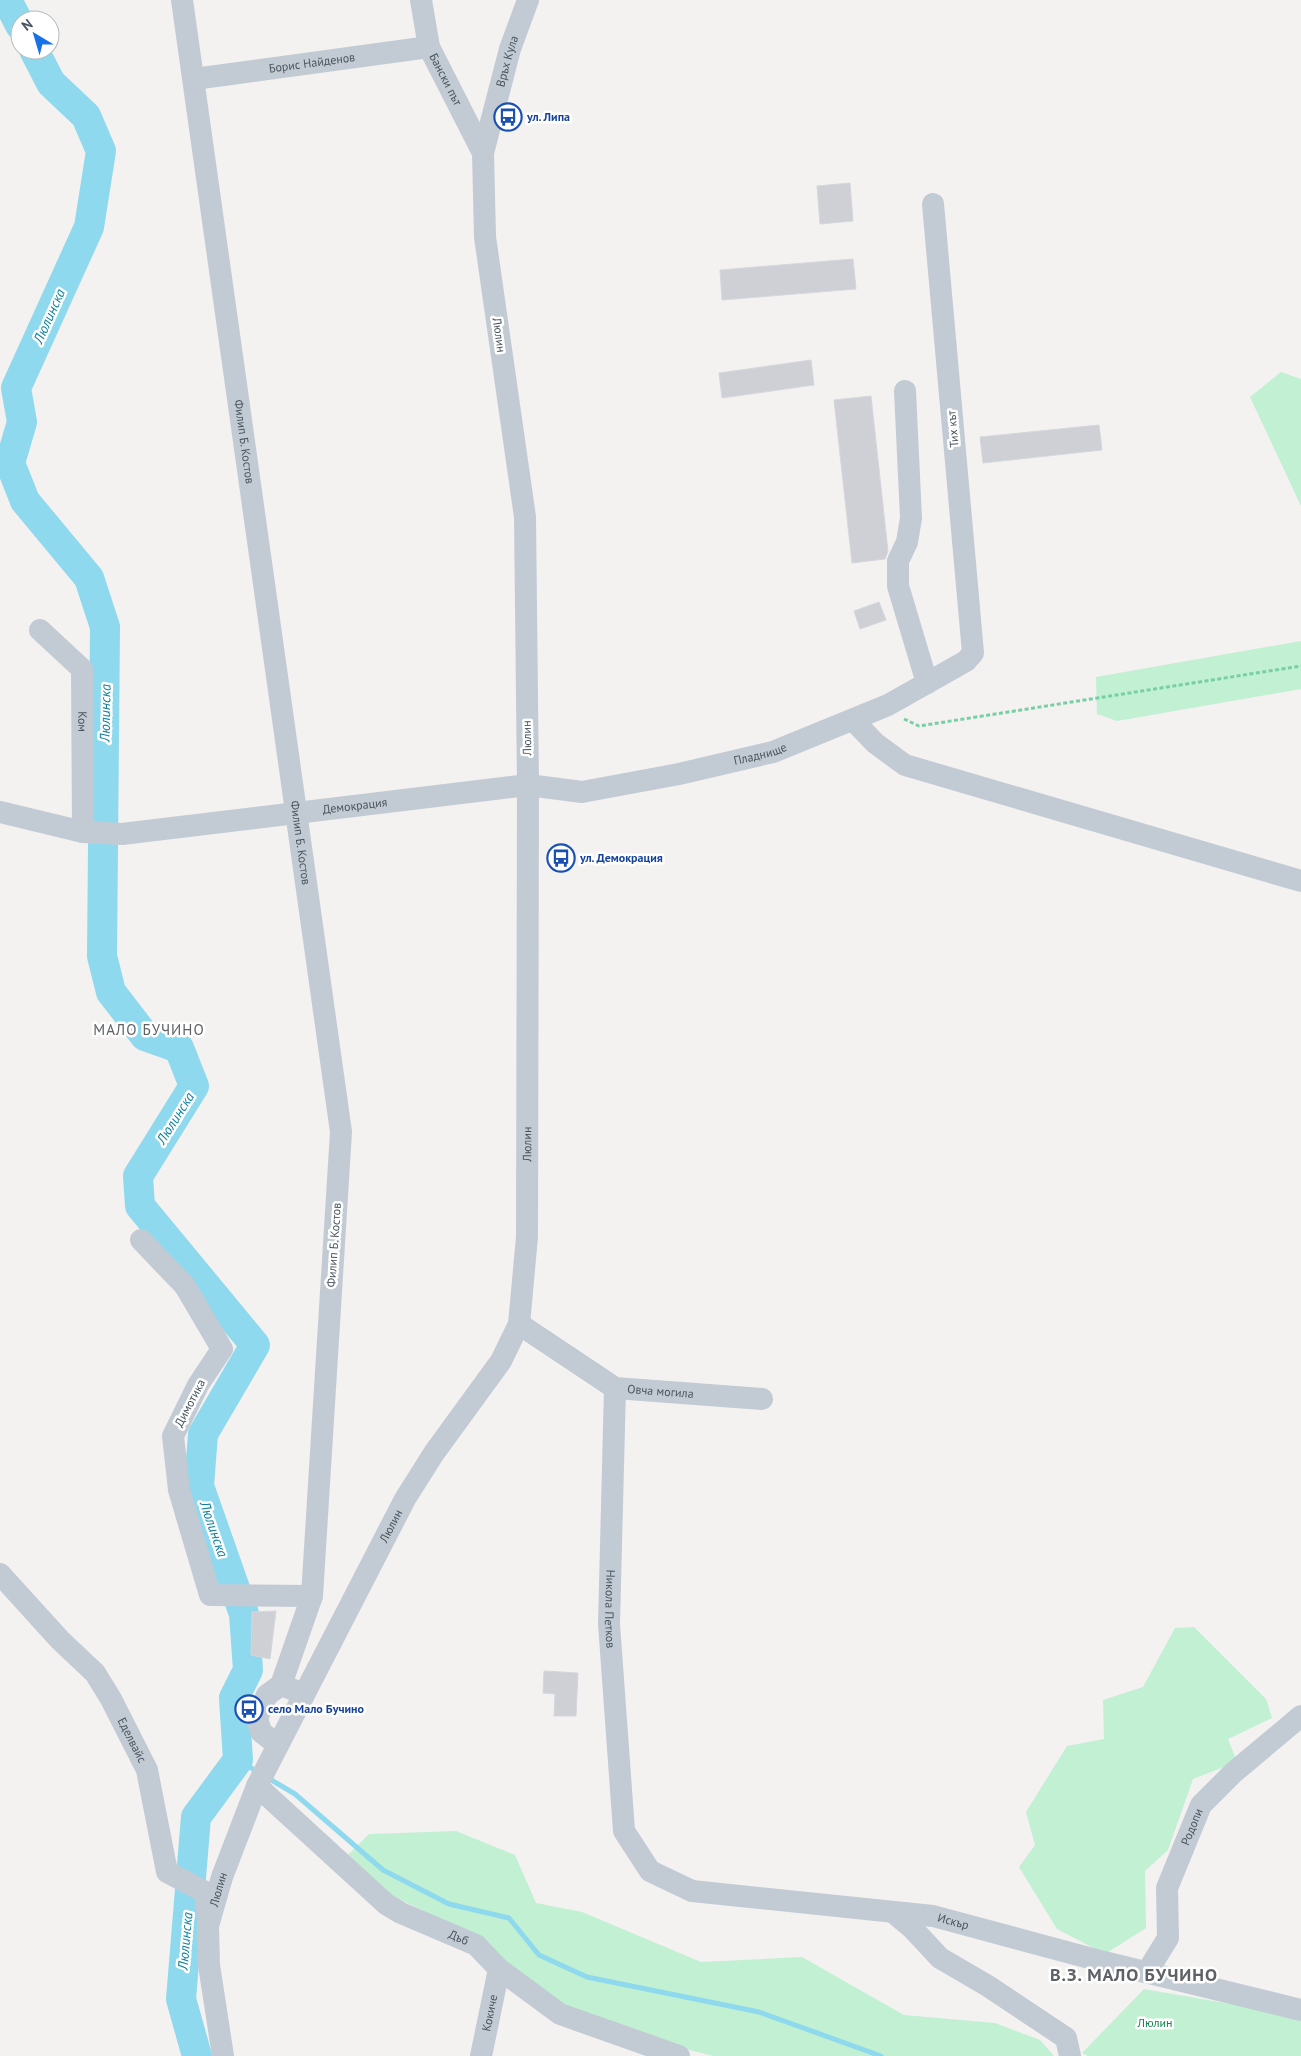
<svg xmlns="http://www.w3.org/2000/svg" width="1301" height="2056" viewBox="0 0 1301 2056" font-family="'PT Sans',sans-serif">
<rect width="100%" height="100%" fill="#f4f1f1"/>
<!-- green -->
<g fill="#c1f0d3">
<polygon points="1281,372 1301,379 1301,506 1250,397"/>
<polygon points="1301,641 1301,689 1117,721 1097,714 1096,677"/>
<polygon points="1194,1627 1266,1699 1272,1718 1228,1739 1237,1762 1193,1779 1168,1850 1145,1871 1146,1928 1105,1954 1057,1929 1019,1867 1035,1845 1026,1812 1067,1746 1104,1739 1103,1700 1143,1687 1175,1628"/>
<polygon points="456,1831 515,1855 536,1903 582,1912 701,1962 802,1957 904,2015 995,2023 1040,2040 1054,2056 713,2056 670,2045 542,1996 485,1941 391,1895 348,1855 369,1834"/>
<polygon points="1144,1989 1237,2005 1301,2019 1301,2056 1088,2056 1082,2053"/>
</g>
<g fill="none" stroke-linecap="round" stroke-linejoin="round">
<!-- stream -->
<g stroke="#8ed9ed" stroke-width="5">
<polyline points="238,1760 258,1772"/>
<polyline points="268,1778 295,1794 383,1870 449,1904 509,1918 539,1955 587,1977 759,2012 881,2056"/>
</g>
<!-- river -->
<g stroke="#8ed9ed" stroke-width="30">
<polyline points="7,0 20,25"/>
<polyline points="34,50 51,83 86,116 101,151 89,227 16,388 22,422 10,463 25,501 89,578 105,627 102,956 111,992 145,1036 179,1048 194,1086 138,1176 140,1206 255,1345 203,1434 199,1486 244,1614 248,1670 234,1698 238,1760 196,1817 181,1999 197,2056"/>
</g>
</g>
<!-- building -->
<g fill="#ced0d6" stroke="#d5d7dd">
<polygon points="850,183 853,221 820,224 817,186"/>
<polygon points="853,259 856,289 722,300 720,270"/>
<polygon points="811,360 814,385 722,398 719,373"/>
<polygon points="871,396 888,551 885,559 852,563 834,400"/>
<polygon points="1099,425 1102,450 983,463 980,437"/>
<polygon points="879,602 886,620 860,629 854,611"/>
<polygon points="276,1611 270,1659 251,1655 252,1612"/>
<polygon points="544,1671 578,1673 576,1716 554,1716 555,1694 543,1693"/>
</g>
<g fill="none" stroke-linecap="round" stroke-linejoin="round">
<!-- path -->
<polyline stroke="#78cfa5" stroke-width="3" stroke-dasharray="4 2.5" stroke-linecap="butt" points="904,719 919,726 1301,666"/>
<!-- minor -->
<g stroke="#c2cbd3" stroke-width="22">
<path id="s1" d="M 182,0 L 341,1132 L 312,1596 L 281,1685"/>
<path id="s2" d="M 421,0 L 429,47 L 483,153"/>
<path id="s3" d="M 194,79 L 429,47"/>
<polyline points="905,391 911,518 907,542 898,561 898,586 927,683"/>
<path id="s4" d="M 40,630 L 82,669 L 83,832"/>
<polyline points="854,721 875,743 905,765 1301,881"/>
<path id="s5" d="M 0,812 L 83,832 L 122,834 L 528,785 L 582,792 L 679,774 L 773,752 L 888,705 L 966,661 L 973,653 L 933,204"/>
<polyline points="141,1240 185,1286 222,1349 198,1385 173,1436 179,1490 210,1595 312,1596"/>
<path id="s6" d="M 519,1324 L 615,1388 L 762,1399"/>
<path id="s7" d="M 615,1388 L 609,1624 L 624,1831 L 650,1871 L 692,1891 L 933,1916 L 1104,1962 L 1301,2010"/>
<path id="s8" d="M 0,1574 L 60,1640 L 95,1673 L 111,1699 L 147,1770 L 167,1872 L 205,1892 L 208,1919"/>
<polyline points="278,1745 261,1732 257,1718 267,1695 281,1685 294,1690"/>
<path id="s9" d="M 257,1786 L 386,1904 L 401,1913 L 476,1945 L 499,1969 L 560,2014 L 679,2056"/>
<polyline points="893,1912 912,1928 940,1958 988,1986 1066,2038 1070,2056"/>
<path id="s10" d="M 1147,1972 L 1168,1938 L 1167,1888 L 1201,1805 L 1233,1773 L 1301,1716"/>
<path id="s11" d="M 223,2056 L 209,1965 L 208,1926 L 222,1877 L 257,1786 L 405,1499 L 434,1453 L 501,1361 L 519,1324 L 527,1237 L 528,785 L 525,517 L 485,237 L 483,153 L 510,49 L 528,0"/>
<path id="s12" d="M 481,2056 L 499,1969"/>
</g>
</g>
<!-- icons -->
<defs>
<g id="bus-ring" transform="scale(1.4375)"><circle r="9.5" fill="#fff" stroke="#1a4fb4" stroke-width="1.5"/><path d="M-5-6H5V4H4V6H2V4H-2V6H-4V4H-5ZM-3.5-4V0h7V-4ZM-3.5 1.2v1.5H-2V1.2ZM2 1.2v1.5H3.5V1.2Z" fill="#1a4fb4"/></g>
</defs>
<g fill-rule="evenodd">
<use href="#bus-ring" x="508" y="117"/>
<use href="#bus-ring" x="561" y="858"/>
<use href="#bus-ring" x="249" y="1709"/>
</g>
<g text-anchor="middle" stroke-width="5" stroke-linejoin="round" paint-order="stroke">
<!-- street labels -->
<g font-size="12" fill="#49545f" stroke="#fff">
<text dy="4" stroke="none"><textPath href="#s11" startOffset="2081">Връх Кула</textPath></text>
<text dy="4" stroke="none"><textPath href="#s3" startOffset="119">Борис Найденов</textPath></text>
<text dy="4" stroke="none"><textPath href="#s2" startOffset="84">Бански път</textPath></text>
<text transform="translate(499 335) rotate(82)" y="4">Люлин</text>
<text transform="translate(953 429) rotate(-95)" y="4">Тих кът</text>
<text dy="4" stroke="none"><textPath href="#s1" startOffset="446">Филип Б. Костов</textPath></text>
<text dy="4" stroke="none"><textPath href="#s4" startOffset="110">Ком</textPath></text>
<text transform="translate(527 738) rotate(-91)" y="4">Люлин</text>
<text dy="4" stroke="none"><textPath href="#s5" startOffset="770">Пладнище</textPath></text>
<text dy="4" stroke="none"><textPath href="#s5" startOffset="359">Демокрация</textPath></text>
<text dy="4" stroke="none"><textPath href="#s1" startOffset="851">Филип Б. Костов</textPath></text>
<text dy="4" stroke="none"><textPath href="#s11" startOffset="992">Люлин</textPath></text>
<text transform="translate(334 1245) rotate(-86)" y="4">Филип Б. Костов</text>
<text dy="4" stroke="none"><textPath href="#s6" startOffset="161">Овча могила</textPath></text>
<text transform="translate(190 1403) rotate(-62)" y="4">Димотика</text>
<text dy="4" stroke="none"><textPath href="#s11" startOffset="572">Люлин</textPath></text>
<text dy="4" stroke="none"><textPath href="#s7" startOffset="221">Никола Петков</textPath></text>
<text dy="4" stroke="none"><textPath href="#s8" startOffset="214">Еделвайс</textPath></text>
<text dy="4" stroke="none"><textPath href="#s10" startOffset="156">Родопи</textPath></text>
<text dy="4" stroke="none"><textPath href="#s11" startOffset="169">Люлин</textPath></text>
<text dy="4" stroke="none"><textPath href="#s7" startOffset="801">Искър</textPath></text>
<text dy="4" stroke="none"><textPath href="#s9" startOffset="255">Дъб</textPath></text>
<text dy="4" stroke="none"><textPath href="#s12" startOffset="44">Кокиче</textPath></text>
</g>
<!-- transit labels -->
<g font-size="12" font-weight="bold" fill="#164399" stroke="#fff" text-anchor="start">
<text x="527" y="121">ул. Липа</text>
<text x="580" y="862">ул. Демокрация</text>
<text x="268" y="1713">село Мало Бучино</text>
</g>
<!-- park labels -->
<g font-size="12" fill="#17834e" stroke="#fff">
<text x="1155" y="2027">Люлин</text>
</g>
<!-- water labels -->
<g font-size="14" font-style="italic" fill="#0c809f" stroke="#fff">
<text transform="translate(49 316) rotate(-66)" y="5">Люлинска</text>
<text transform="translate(105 713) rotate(-89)" y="5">Люлинска</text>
<text transform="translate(175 1118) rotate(-58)" y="5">Люлинска</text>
<text transform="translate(214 1529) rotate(71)" y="5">Люлинска</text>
<text transform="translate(185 1941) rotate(-85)" y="5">Люлинска</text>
</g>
<!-- quarter labels -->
<g font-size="15" letter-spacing="1" fill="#5e6166" stroke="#fff">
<text x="149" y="1035">МАЛО БУЧИНО</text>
</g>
<!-- district labels -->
<g font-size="18" font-weight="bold" letter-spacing="1" fill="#5e6166" stroke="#fff">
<text x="1134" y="1981">В.З. МАЛО БУЧИНО</text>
</g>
</g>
<!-- north arrow -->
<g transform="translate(35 35) rotate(322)"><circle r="24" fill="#ffffff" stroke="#b6bbbf"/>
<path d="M0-4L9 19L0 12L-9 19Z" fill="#1871e7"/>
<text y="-8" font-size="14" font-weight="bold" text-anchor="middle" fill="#49545f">N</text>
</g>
</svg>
